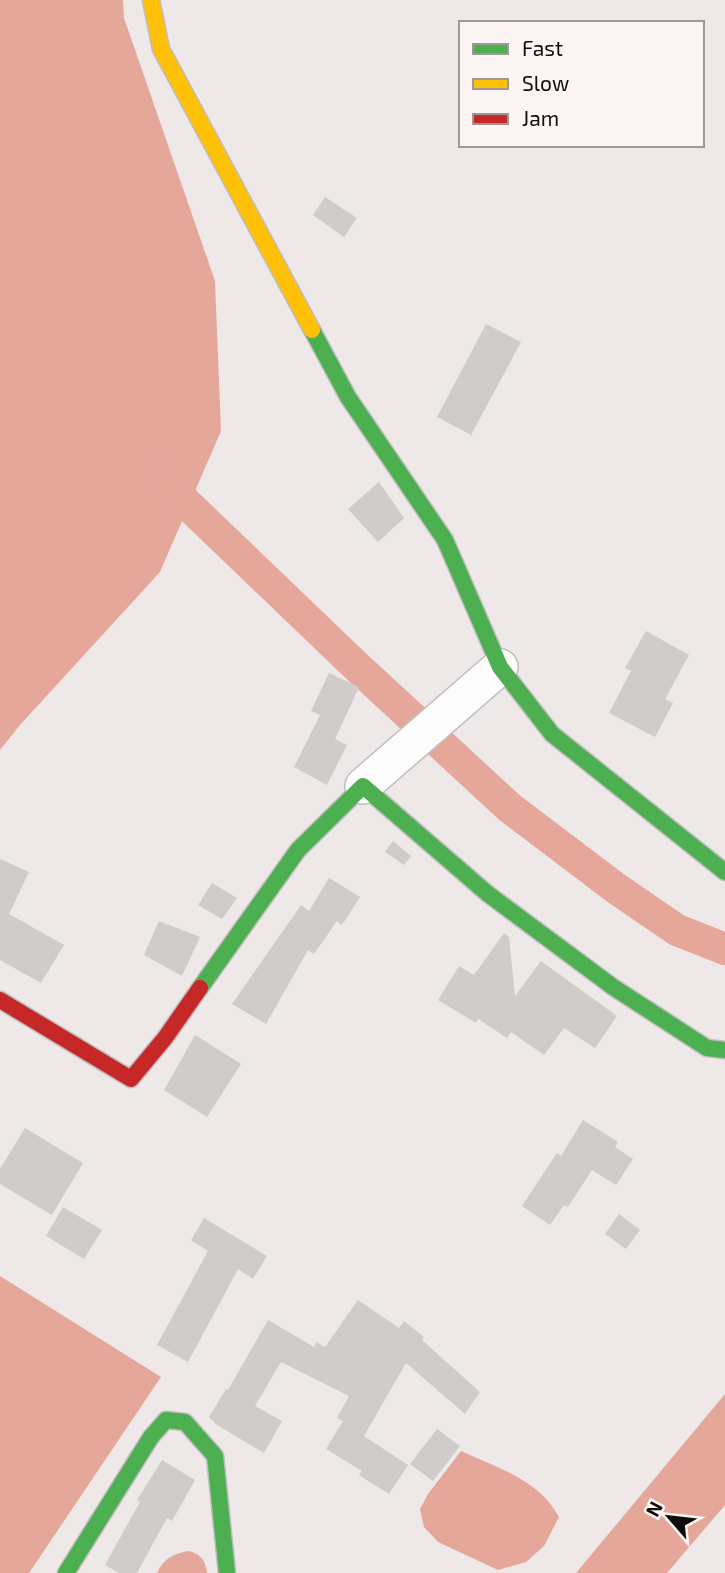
<svg xmlns="http://www.w3.org/2000/svg" width="725" height="1573" viewBox="0 0 725 1573" font-family="'Exo 2',sans-serif">
<rect width="100%" height="100%" fill="#eee9e8"/>
<!-- water -->
<g fill="#e6a79b">
<polygon points="0,0 123,0 124,18 215,281 221,431 160,572 20,725 0,750"/>
<polygon points="0,1276 161,1377 29,1573 0,1573"/>
<polygon points="725,1394 725,1505 667,1573 576,1573"/>
<path d="M 461,1451 C 498,1468 539,1480 559,1517 L 544,1546 L 526,1562 L 498,1570 L 438,1542 L 424,1527 L 420,1509 L 428,1494 Z"/>
<path d="M 189,1551 C 202,1555 205,1560 207,1573 L 157,1573 C 163,1559 174,1553 189,1551 Z"/>
</g>
<g fill="none" stroke-linecap="round" stroke-linejoin="round">
<!-- canal -->
<polyline stroke="#e6a79b" stroke-width="32" points="159,477 354,664 510,808 617,889 677,930 725,949"/>
</g>
<!-- building -->
<g fill="#d0cccb">
<polygon points="325,197 357,218 344,237 313,215"/>
<polygon points="486,324 521,342 471,435 437,417"/>
<polygon points="379,482 404,518 378,542 348,509"/>
<polygon points="646,631 689,655 665,699 673,703 655,737 609,713 631,671 625,668"/>
<polygon points="329,673 359,687 335,739 347,745 327,785 294,767 320,715 311,711"/>
<polygon points="393,841 411,856 404,865 385,852"/>
<polygon points="0,859 29,872 9,914 64,945 41,983 0,960"/>
<polygon points="329,878 360,897 342,925 337,921 314,954 308,950 266,1024 232,1004 301,905 309,911"/>
<polygon points="212,883 237,898 222,919 198,905"/>
<polygon points="159,921 200,937 182,976 144,955"/>
<polygon points="504,933 509,937 515,996 541,961 617,1016 595,1048 564,1028 544,1055 511,1032 507,1038 478,1019 476,1023 438,1000 459,966 474,975"/>
<polygon points="195,1035 241,1064 207,1117 164,1090"/>
<polygon points="583,1120 618,1142 615,1147 633,1159 616,1185 592,1170 568,1207 564,1205 550,1225 522,1206 557,1153 561,1156"/>
<polygon points="25,1128 83,1163 52,1215 0,1184 0,1169"/>
<polygon points="63,1207 102,1230 84,1259 46,1236"/>
<polygon points="619,1214 640,1230 626,1249 605,1234"/>
<polygon points="204,1218 267,1256 253,1279 238,1269 188,1362 157,1345 208,1251 191,1240"/>
<polygon points="358,1300 399,1328 404,1321 424,1337 422,1340 480,1392 465,1414 406,1363 364,1436 408,1465 389,1494 359,1475 362,1471 326,1449 343,1421 337,1418 349,1396 281,1362 255,1406 282,1421 264,1453 217,1425 209,1417 226,1389 228,1390 268,1320 314,1347 316,1342 325,1347"/>
<polygon points="437,1429 460,1446 433,1481 410,1464"/>
<polygon points="162,1460 195,1480 172,1521 167,1518 137,1573 119,1573 105,1565 140,1502 137,1500"/>
</g>
<g fill="none" stroke-linecap="round" stroke-linejoin="round">
<!-- street casing -->
<g stroke="#c1bdbd" stroke-width="38">
<polyline id="street" points="363,786 500,667"/>
</g>
<!-- fast casing -->
<g stroke="#c1bdbd" stroke-width="19">
<g id="fast">
<polyline points="312,330 348,397 445,540 500,667 552,734 725,872"/>
<polyline points="200,988 298,850 363,786 488,894 613,987 707,1048 725,1050"/>
<polyline points="66,1573 151,1437 166,1420 185,1422 215,1456 227,1573"/>
</g>
</g>
<!-- slow casing -->
<g stroke="#c1bdbd" stroke-width="19">
<polyline id="slow" points="151,0 161,49 312,330"/>
</g>
<!-- jam casing -->
<g stroke="#c1bdbd" stroke-width="19">
<polyline id="jam" points="0,1000 131,1079 165,1038 200,988"/>
</g>
<!-- street -->
<use href="#street" stroke="#fcfcfc" stroke-width="35"/>
<!-- fast -->
<use href="#fast" stroke="#4caf50" stroke-width="16"/>
<!-- slow -->
<use href="#slow" stroke="#ffc107" stroke-width="16"/>
<!-- jam -->
<use href="#jam" stroke="#c62828" stroke-width="16"/>
</g>
<!-- legend -->
<rect x="459" y="21" width="245" height="126" fill="#fdf5f3" stroke="#9e9897" stroke-width="2"/>
<rect x="473" y="44" width="35" height="10" fill="#4caf50" stroke="#9e9897" stroke-width="2"/>
<text x="522" y="56" font-size="21" fill="#0f0c0c">Fast</text>
<rect x="473" y="79" width="35" height="10" fill="#ffc107" stroke="#9e9897" stroke-width="2"/>
<text x="522" y="91" font-size="21" fill="#0f0c0c">Slow</text>
<rect x="473" y="114" width="35" height="10" fill="#c62828" stroke="#9e9897" stroke-width="2"/>
<text x="522" y="126" font-size="21" fill="#0f0c0c">Jam</text>
<!-- north arrow -->
<g transform="translate(669 1517) rotate(298)" stroke="#fdf5f3" stroke-width="5" paint-order="stroke">
<path d="M0-5L12 26L0 18L-12 26Z" fill="#0f0c0c"/>
<text y="-10" font-size="19" font-weight="bold" text-anchor="middle" fill="#0f0c0c">N</text>
</g>
</svg>
